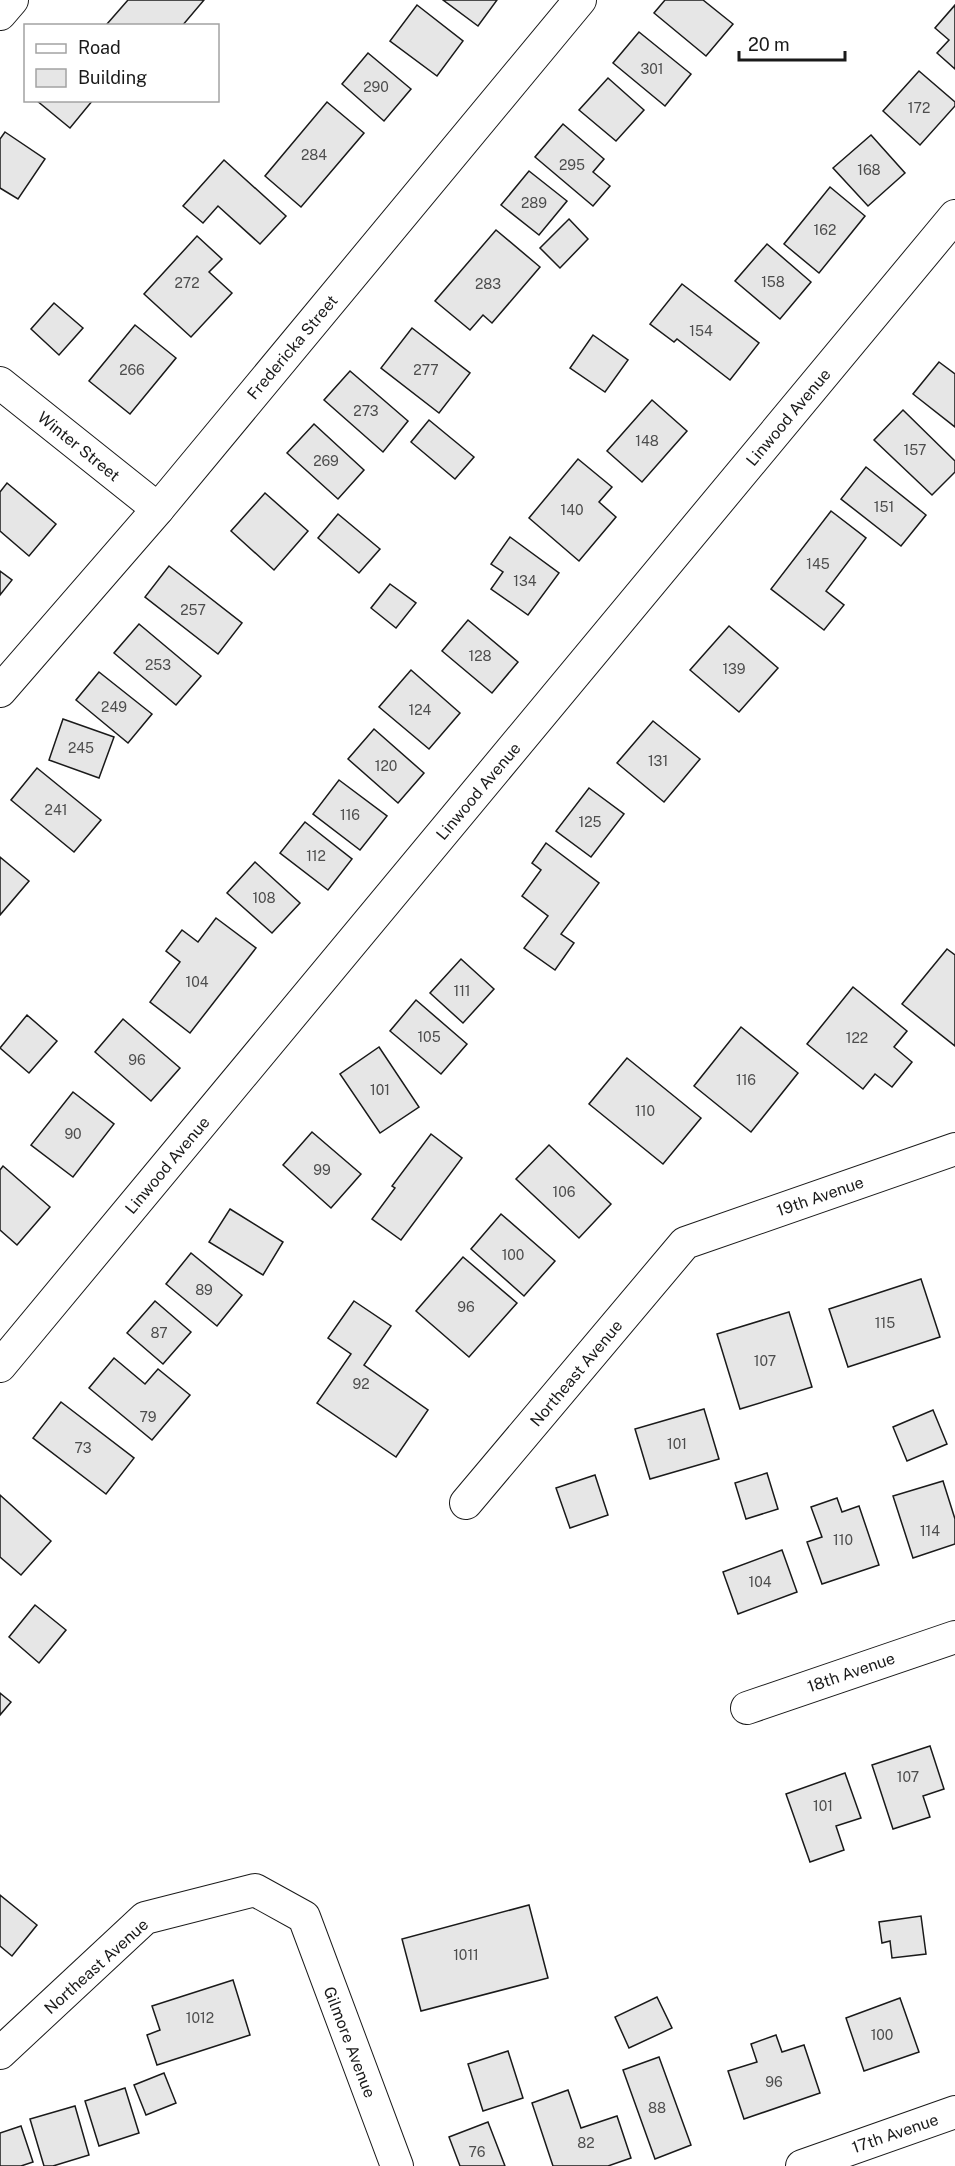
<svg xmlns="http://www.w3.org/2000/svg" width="955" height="2166" viewBox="0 0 955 2166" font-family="'Public Sans',sans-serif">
<rect width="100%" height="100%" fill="#fff"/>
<!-- building -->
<g fill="#e6e6e6" stroke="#1a1a1a" stroke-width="1.5">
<polygon points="128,0 204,0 182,26 109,26 107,24"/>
<polygon points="443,0 497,0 478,26"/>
<polygon points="665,0 703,0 733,24 706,56 654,13"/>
<polygon points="417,5 463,41 437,76 390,41"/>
<polygon points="955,5 955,69 937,53 949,40 935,28"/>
<polygon points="639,32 691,74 665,106 613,63"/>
<polygon points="368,53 411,89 384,121 342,84"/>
<polygon points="919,71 955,102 955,106 920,145 883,111"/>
<polygon points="608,78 644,110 616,141 579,110"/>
<polygon points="36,100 93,100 70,128"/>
<polygon points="327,102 364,133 301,207 265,176"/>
<polygon points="563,124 604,159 593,172 610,186 593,206 535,157"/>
<polygon points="5,132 45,159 18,199 0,188 0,139"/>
<polygon points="871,135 905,173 868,206 833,168"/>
<polygon points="224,160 286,216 260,244 218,206 203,223 183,206"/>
<polygon points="529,171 567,201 539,235 501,205"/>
<polygon points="830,187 865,216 819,273 784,244"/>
<polygon points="569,219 588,239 560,268 540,248"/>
<polygon points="496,230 540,267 492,323 483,315 470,330 435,301"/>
<polygon points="197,236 222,259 209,272 232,293 191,337 144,294"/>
<polygon points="767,244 811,282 780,319 735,281"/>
<polygon points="682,284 759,343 730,380 677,339 674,342 650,324"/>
<polygon points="54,303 83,328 59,355 31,329"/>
<polygon points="135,325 176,358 130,414 89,381"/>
<polygon points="412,328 470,373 439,413 381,368"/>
<polygon points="593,335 628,360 605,392 570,368"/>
<polygon points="939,362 955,374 955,427 913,394"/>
<polygon points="350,371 408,421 383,452 324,400"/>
<polygon points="652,400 687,431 642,482 607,451"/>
<polygon points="903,410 955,461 955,472 932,495 874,440"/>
<polygon points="429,420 474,457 455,479 411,442"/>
<polygon points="314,424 364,470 338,499 287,453"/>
<polygon points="578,459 612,487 599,502 616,517 579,561 529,518"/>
<polygon points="866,467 926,515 901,546 841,499"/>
<polygon points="7,483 56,524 29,556 0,531 0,492"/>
<polygon points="265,493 308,531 274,570 231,531"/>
<polygon points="831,511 866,538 826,591 844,605 824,630 771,589"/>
<polygon points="338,514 380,549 359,573 318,538"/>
<polygon points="510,537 559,573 528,615 491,589 503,572 491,564"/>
<polygon points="169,566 242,623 218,654 145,597"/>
<polygon points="0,571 12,580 0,595"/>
<polygon points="390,584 416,603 396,628 371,608"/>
<polygon points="468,620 518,662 492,693 442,651"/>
<polygon points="139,624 201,676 176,705 114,653"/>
<polygon points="729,626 778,668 739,712 690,670"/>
<polygon points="411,670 460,713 429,749 379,707"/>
<polygon points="99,672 152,714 128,743 76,700"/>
<polygon points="63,719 114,737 99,778 49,760"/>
<polygon points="653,721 700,759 664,802 617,763"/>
<polygon points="374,729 424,773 398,803 348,759"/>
<polygon points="37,768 101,820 74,852 11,800"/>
<polygon points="339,780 387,816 360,850 313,814"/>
<polygon points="589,788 624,814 591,857 556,831"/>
<polygon points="305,822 352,859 328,890 280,853"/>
<polygon points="546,843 599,883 561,934 574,943 555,970 524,948 548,916 522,896 541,870 532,863"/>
<polygon points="0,857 29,881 0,915"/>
<polygon points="255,862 300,903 272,933 227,893"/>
<polygon points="216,918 256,948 190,1033 150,1002 180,962 166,951 182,930 198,942"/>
<polygon points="947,949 955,955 955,1046 902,1004"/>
<polygon points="461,959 494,989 463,1023 430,993"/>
<polygon points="853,987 907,1031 894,1047 912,1062 892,1087 875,1074 863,1089 807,1044"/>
<polygon points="416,1000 467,1044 441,1074 390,1031"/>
<polygon points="27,1015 57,1041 29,1073 0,1048"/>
<polygon points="123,1019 180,1068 151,1101 95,1052"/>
<polygon points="741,1027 798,1073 751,1132 694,1086"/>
<polygon points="379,1047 419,1107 380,1133 340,1074"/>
<polygon points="627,1058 701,1118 663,1164 589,1104"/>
<polygon points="73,1092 114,1124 73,1177 31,1145"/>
<polygon points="312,1132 361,1174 331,1208 283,1165"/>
<polygon points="431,1134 462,1158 401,1240 372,1219 395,1188 392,1186"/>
<polygon points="549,1145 611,1204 579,1238 516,1179"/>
<polygon points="3,1166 50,1207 17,1245 0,1230 0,1170"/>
<polygon points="230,1209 283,1242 263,1275 209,1242"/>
<polygon points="501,1214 555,1261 524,1296 471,1249"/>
<polygon points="191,1253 242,1295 217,1326 166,1284"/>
<polygon points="463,1257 517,1303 469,1357 416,1311"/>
<polygon points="921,1279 940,1337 848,1367 829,1309"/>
<polygon points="155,1301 191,1332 163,1364 127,1333"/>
<polygon points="354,1301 391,1326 364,1365 428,1410 396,1457 317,1403 351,1354 328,1338"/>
<polygon points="789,1312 812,1387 740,1409 717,1334"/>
<polygon points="114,1358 145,1384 158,1369 190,1395 152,1440 89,1388"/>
<polygon points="61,1402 134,1458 106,1494 33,1438"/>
<polygon points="704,1409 719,1459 650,1479 635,1429"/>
<polygon points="933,1410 947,1444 907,1461 893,1427"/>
<polygon points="767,1473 778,1509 746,1519 735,1483"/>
<polygon points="595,1475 608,1515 570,1528 556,1488"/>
<polygon points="943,1481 955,1519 955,1544 913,1558 893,1496"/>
<polygon points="0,1495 51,1541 21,1575 0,1557"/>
<polygon points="837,1498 842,1512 859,1506 879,1565 822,1584 807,1542 822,1537 811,1507"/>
<polygon points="782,1550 797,1592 738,1614 723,1572"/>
<polygon points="35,1605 66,1630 39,1663 9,1637"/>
<polygon points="0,1693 11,1702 0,1715"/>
<polygon points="930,1746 944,1789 923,1796 930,1817 893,1829 872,1765"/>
<polygon points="845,1773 861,1818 836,1826 844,1850 810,1862 786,1794"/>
<polygon points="0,1895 37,1925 12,1956 0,1946"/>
<polygon points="529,1905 548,1978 421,2011 402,1939"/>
<polygon points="921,1916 926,1954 892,1958 890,1941 882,1943 879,1922"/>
<polygon points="233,1980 250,2035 157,2065 147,2035 160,2030 152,2006"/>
<polygon points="657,1997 672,2028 629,2048 615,2017"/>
<polygon points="900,1998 919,2052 864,2071 846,2018"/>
<polygon points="776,2035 782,2052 804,2045 820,2093 744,2119 728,2071 757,2062 751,2044"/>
<polygon points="508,2051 523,2098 483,2111 468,2064"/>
<polygon points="659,2057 691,2145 655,2159 623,2070"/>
<polygon points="164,2073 176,2103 146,2115 134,2085"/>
<polygon points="125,2088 139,2133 99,2146 85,2101"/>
<polygon points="568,2090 581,2128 617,2116 631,2158 608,2166 553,2166 532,2103"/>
<polygon points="75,2106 89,2155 53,2166 44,2166 30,2119"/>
<polygon points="488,2122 505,2166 460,2166 449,2137"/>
<polygon points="21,2126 33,2162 21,2166 0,2166 0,2133"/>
</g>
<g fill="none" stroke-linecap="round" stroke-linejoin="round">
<!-- street casing -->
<g stroke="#1a1a1a" stroke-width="34">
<g id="street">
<polyline points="0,14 12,0"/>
<polyline points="0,383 158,509"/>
<polyline points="0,691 158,509 580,0"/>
<polyline points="0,1366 955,216"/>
<polyline points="466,1503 685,1243 955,1149"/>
<polyline points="747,1708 955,1637"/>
<polyline points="0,2053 145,1918 255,1890 304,1917 397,2166"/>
<polyline points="802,2166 955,2112"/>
</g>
</g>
<!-- street -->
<use href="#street" stroke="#fff" stroke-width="32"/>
</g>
<g text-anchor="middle" stroke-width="4.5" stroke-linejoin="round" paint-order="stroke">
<!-- number labels -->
<g font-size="14" fill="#4d4d4d">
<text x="652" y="74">301</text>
<text x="376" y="92">290</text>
<text x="919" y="113">172</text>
<text x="314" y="160">284</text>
<text x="572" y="170">295</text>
<text x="869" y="175">168</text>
<text x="534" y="208">289</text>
<text x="825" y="235">162</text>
<text x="773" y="287">158</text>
<text x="187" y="288">272</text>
<text x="488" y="289">283</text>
<text x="701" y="336">154</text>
<text x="132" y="375">266</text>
<text x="426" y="375">277</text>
<text x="366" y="416">273</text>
<text x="647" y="446">148</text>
<text x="915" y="455">157</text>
<text x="326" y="466">269</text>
<text x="884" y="512">151</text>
<text x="572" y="515">140</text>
<text x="818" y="569">145</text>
<text x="525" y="586">134</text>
<text x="193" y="615">257</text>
<text x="480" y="661">128</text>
<text x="158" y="670">253</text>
<text x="734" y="674">139</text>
<text x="114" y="712">249</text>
<text x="420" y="715">124</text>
<text x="81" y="753">245</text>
<text x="658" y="766">131</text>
<text x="386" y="771">120</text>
<text x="56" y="815">241</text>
<text x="350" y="820">116</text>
<text x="590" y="827">125</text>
<text x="316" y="861">112</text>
<text x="264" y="903">108</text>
<text x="197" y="987">104</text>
<text x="462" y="996">111</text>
<text x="429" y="1042">105</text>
<text x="857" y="1043">122</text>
<text x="137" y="1065">96</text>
<text x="746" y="1085">116</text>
<text x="380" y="1095">101</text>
<text x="645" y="1116">110</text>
<text x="73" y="1139">90</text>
<text x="322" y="1175">99</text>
<text x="564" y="1197">106</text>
<text x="513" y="1260">100</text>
<text x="204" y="1295">89</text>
<text x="466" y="1312">96</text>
<text x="885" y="1328">115</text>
<text x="159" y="1338">87</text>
<text x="765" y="1366">107</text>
<text x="361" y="1389">92</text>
<text x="148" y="1422">79</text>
<text x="677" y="1449">101</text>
<text x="83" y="1453">73</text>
<text x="930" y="1536">114</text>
<text x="843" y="1545">110</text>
<text x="760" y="1587">104</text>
<text x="908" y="1782">107</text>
<text x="823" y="1811">101</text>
<text x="466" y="1960">1011</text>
<text x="200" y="2023">1012</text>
<text x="882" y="2040">100</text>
<text x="774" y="2087">96</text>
<text x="657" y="2113">88</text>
<text x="586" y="2148">82</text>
<text x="477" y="2157">76</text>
</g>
<!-- street labels -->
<g font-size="16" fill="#1a1a1a" stroke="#fff">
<text transform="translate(292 347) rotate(-50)" y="6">Fredericka Street</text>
<text transform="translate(788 417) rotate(-50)" y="6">Linwood Avenue</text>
<text transform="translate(79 446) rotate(39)" y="6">Winter Street</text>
<text transform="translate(478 791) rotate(-50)" y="6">Linwood Avenue</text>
<text transform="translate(167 1165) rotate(-50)" y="6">Linwood Avenue</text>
<text transform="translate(820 1196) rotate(-19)" y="6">19th Avenue</text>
<text transform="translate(576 1373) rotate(-50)" y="6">Northeast Avenue</text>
<text transform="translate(851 1672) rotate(-19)" y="6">18th Avenue</text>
<text transform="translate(96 1966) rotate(-42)" y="6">Northeast Avenue</text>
<text transform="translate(350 2042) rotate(69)" y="6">Gilmore Avenue</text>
<text transform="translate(895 2133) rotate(-19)" y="6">17th Avenue</text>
</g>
</g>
<!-- legend -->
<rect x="24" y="24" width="195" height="78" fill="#ffffff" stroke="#a3a3a3" stroke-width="1.5"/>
<rect x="36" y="44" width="30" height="9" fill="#ffffff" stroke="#a3a3a3" stroke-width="1.5"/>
<text x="78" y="54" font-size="18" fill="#1a1a1a">Road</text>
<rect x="36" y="69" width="30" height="18" fill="#e6e6e6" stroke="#a3a3a3" stroke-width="1.5"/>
<text x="78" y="84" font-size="18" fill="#1a1a1a">Building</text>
<!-- scale -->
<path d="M739 51v9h106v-9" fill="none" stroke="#1a1a1a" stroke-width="3"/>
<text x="748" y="51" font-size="18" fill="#1a1a1a" stroke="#ffffff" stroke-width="4.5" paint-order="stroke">20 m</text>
</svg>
